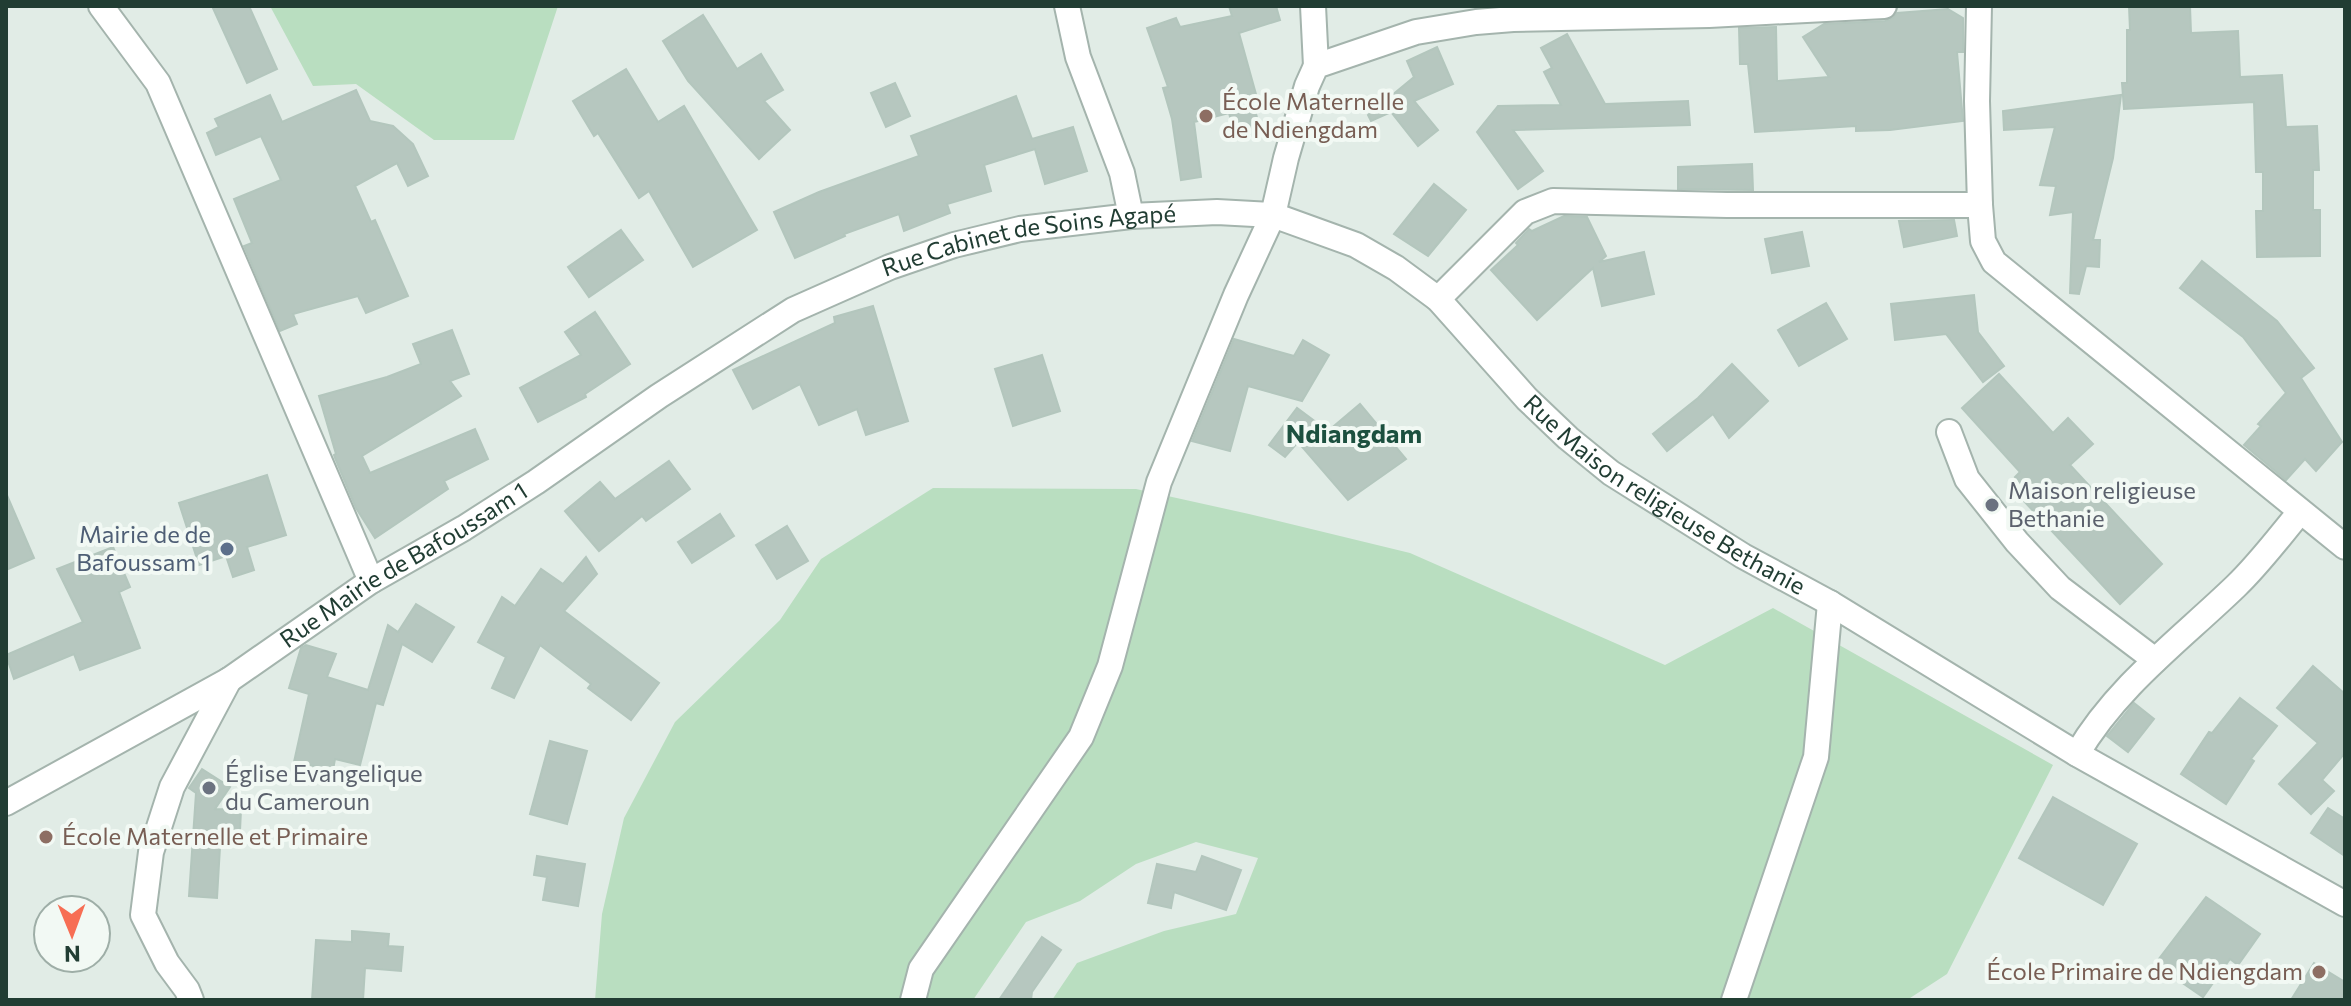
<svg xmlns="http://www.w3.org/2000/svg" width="2351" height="1006" viewBox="0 0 2351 1006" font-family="Commissioner,sans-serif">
<rect width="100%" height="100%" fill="#e1ece6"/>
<!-- green -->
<g fill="#b9dec0">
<polygon points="270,6 558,6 514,140 434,140 356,84 313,86"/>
<polygon points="933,488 1136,489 1249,514 1410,553 1665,665 1773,608 2053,765 1947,974 1907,1000 1052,1000 1077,963 1164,931 1236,914 1258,858 1196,842 1136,864 1080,901 1026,922 973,1000 595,1000 602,914 624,818 675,722 780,620 821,559"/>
</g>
<!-- building -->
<g fill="#b6c7bf" stroke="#b3c6bd" stroke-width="2">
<polygon points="212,6 249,6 277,69 247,83"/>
<polygon points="1229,6 1276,6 1280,20 1239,33 1259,105 1254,106 1261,133 1236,140 1229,113 1194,122 1201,177 1181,180 1172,119 1163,88 1168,87 1147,28 1176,18 1180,27 1232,16"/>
<polygon points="2129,6 2190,6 2191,33 2238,31 2240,77 2282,75 2286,127 2317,126 2319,170 2313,170 2313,210 2320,210 2320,256 2257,257 2256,211 2263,211 2263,172 2256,172 2254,102 2124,109 2122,83 2127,83 2127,30 2130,30"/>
<polygon points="1948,9 1963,18 1963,52 1957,52 1963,121 1890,130 1856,131 1856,126 1755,132 1748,64 1740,64 1739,28 1776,27 1777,81 1829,77 1803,37 1824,24 1885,21 1893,18 1897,13"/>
<polygon points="703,15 737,69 761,54 783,90 764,101 790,130 759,159 688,81 663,41"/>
<polygon points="1567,34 1605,104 1688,101 1690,125 1513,130 1543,171 1518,189 1477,132 1498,106 1561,105 1544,72 1552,68 1541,48"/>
<polygon points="1437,47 1453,84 1414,101 1438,130 1418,146 1391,112 1371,121 1368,115 1414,77 1407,61"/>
<polygon points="626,69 658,122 684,106 757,230 693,267 649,191 639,198 598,133 594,136 573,101"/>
<polygon points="895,83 910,116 886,127 871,93"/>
<polygon points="356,90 370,121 393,126 413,144 428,176 408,186 397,163 355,186 371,222 375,220 408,296 366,313 358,296 293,314 297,324 280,331 244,246 252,243 234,199 281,180 261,136 216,155 207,133 219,127 215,119 270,95 282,122"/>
<polygon points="2121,95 2113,158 2093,240 2100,240 2099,267 2086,266 2079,294 2070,293 2073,212 2050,215 2056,186 2040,185 2055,127 2004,130 2003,111"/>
<polygon points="1016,96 1032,139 1073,127 1087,171 1045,184 1035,149 984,165 991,191 947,204 950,213 904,231 899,214 844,234 845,236 795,258 774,212 819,192 919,156 911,136"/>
<polygon points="1752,164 1753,190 1678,189 1678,167"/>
<polygon points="1434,184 1466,210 1428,256 1394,234"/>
<polygon points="1564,216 1587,217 1606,256 1599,262 1644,252 1654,294 1602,306 1593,268 1537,320 1491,270 1518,245 1516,243 1529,229 1532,231"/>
<polygon points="1954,220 1957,236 1904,247 1899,221"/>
<polygon points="621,230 643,260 589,297 568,267"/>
<polygon points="1802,232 1809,266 1772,273 1765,239"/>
<polygon points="2202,261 2277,321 2314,368 2301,378 2342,442 2316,471 2305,459 2286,480 2244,445 2261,426 2258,424 2286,393 2243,337 2180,288"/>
<polygon points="1974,295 1978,332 2004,366 1983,382 1946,334 1895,340 1891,304"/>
<polygon points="1826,303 1847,339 1799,366 1778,330"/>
<polygon points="873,306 908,421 866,435 857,409 819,425 800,384 753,409 733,370 835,323 834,317"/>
<polygon points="595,312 630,364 585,394 586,397 538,422 520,388 581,355 565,332"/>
<polygon points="452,330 469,374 450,381 461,396 362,456 370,473 475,429 488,459 444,481 448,489 375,538 356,508 335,458 334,455 336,454 319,396 387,377 421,364 413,344"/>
<polygon points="1234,339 1294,356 1303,340 1329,355 1302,401 1248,386 1230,451 1192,441"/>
<polygon points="1042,355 1060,411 1013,426 995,369"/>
<polygon points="1732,364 1768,401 1729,438 1713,414 1667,451 1653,434 1698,398"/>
<polygon points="1999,374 2053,433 2068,418 2093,444 2070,465 2162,564 2120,604 2022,499 2029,492 2015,477 2020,472 1962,408"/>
<polygon points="1360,404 1406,459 1348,500 1298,442 1285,457 1269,445 1297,408 1328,431"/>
<polygon points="669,461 690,489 646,521 642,516 599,551 565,511 600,482 615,499"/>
<polygon points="267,475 286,535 247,547 254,570 233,577 226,556 199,565 179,503"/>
<polygon points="6,493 34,558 6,570"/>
<polygon points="720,514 734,536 692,563 678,542"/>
<polygon points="787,526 808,561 777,579 756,545"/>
<polygon points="113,547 130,587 119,592 140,648 80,670 74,654 14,679 6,655 83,622 57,569"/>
<polygon points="586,557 597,574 564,611 659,683 631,720 588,688 591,684 540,645 514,698 492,688 506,657 478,642 502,597 515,606 541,569 563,584"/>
<polygon points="416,604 454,627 432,662 402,644 383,705 376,703 360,765 335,759 333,770 294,762 309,694 289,688 301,648 306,645 336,654 327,677 368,690 388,625 398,632"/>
<polygon points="2313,666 2345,694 2345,753 2322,780 2334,791 2311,814 2279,784 2318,743 2277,708"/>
<polygon points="2240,698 2277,726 2251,759 2254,761 2226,804 2181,774 2209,732 2212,733"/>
<polygon points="2134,703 2154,719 2128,752 2107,736"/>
<polygon points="550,741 587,751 567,824 530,814"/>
<polygon points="202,769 230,787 215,809 241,810 240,831 221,830 217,898 189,896 196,793 189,788"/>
<polygon points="2053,797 2137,844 2103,905 2019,858"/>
<polygon points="2328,808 2345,819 2345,856 2311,833"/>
<polygon points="537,856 585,864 578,906 543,900 547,877 534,875"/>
<polygon points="1202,856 1241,870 1226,910 1174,892 1171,908 1148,903 1157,864 1196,872"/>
<polygon points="2206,897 2260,934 2238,965 2230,959 2203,997 2155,964"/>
<polygon points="352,931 389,934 388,946 403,947 401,971 365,968 363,1000 312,1000 316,940 352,942"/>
<polygon points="1042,937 1061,950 1032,992 1031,1000 999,1000"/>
<polygon points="2314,963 2345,982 2345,1000 2291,1000"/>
</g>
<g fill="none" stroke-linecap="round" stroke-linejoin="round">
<!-- minor casing -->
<g stroke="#a4b4ad" stroke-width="28">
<g id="minor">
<polyline points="101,6 158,83 371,581"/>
<polyline points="1067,6 1078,57 1122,173 1131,216"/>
<polyline points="1313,6 1316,66"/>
<polyline points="1979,6 1977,101 1980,205 1983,241 1994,262 2345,547"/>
<polyline points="1438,299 1525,212 1553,201 1727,205 1980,205"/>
<polyline points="1949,432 1967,479 2017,542 2060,588 2155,660"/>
<path d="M 2077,754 C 2117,686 2180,640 2236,586 C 2259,564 2279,537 2300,512"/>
<path id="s1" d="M 6,803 L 229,680 L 371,581 L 464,528 L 536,482 L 659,396 L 793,310 L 890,267 L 954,245 L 1020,229 L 1131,216 L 1217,212 L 1273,215 L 1356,245 L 1396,268 L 1438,299 L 1527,399 L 1568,438 L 1611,473 L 1743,556 L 1830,603 L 2077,754 L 2345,904"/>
<polyline points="191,1000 187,990 167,963 143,915 151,852 172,787 229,680"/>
<polyline points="913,1000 921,969 1081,737 1110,666 1159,482 1236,295 1273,215 1286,158 1307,86 1316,66 1416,32 1476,22 1513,19 1709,15 1884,6"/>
<polyline points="1734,1000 1816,757 1830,603"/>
</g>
</g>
<!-- minor -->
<use href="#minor" stroke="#fff" stroke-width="24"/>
</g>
<!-- markers -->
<g fill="#8d6e63" stroke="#f2f9f4" stroke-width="3">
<circle cx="1206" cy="116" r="8"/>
<circle cx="46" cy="837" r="8"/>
<circle cx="2319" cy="972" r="8"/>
</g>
<g fill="#6b7280" stroke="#f2f9f4" stroke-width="3">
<circle cx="1992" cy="505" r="8"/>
<circle cx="209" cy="788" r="8"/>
</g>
<circle fill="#5c6f8a" stroke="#f2f9f4" stroke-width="3" cx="227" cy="549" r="8"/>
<g text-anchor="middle" stroke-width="8" stroke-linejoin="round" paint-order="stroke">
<!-- education labels -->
<g font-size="24" fill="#785e54" stroke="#f2f9f4" text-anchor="start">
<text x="1222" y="110">École Maternelle<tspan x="1222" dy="28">de Ndiengdam</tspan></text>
<text x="62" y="845">École Maternelle et Primaire</text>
<text x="2303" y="980" text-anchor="end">École Primaire de Ndiengdam</text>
</g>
<!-- street labels -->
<g font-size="24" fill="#213d33" stroke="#f2f9f4">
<text dy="8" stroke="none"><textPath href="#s1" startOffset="1178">Rue Cabinet de Soins Agapé</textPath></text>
<text dy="8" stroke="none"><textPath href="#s1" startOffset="1914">Rue Maison religieuse Bethanie</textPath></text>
<text dy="8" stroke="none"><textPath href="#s1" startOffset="464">Rue Mairie de Bafoussam 1</textPath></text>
</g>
<!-- worship labels -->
<g font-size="24" fill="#5b616d" stroke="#f2f9f4" text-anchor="start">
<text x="2008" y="499">Maison religieuse<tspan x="2008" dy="28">Bethanie</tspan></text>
<text x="225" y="782">Église Evangelique<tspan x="225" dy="28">du Cameroun</tspan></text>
</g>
<!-- service labels -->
<g font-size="24" fill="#4e5e75" stroke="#f2f9f4" text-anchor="end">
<text x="211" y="543">Mairie de de<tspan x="211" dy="28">Bafoussam 1</tspan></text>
</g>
<!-- neighbourhood labels -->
<g font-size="26" font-weight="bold" fill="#1c503f" stroke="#f2f9f4">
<text x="1354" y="443">Ndiangdam</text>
</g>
</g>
<!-- border -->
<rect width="2351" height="1006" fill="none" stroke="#213d33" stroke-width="16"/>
<!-- north arrow -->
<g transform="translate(72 934) rotate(179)"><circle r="38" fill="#f2f9f4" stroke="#9eaea7" stroke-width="2"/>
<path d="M0-6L14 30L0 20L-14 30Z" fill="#f76e54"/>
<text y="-12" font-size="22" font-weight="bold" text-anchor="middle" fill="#213d33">N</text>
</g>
</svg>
